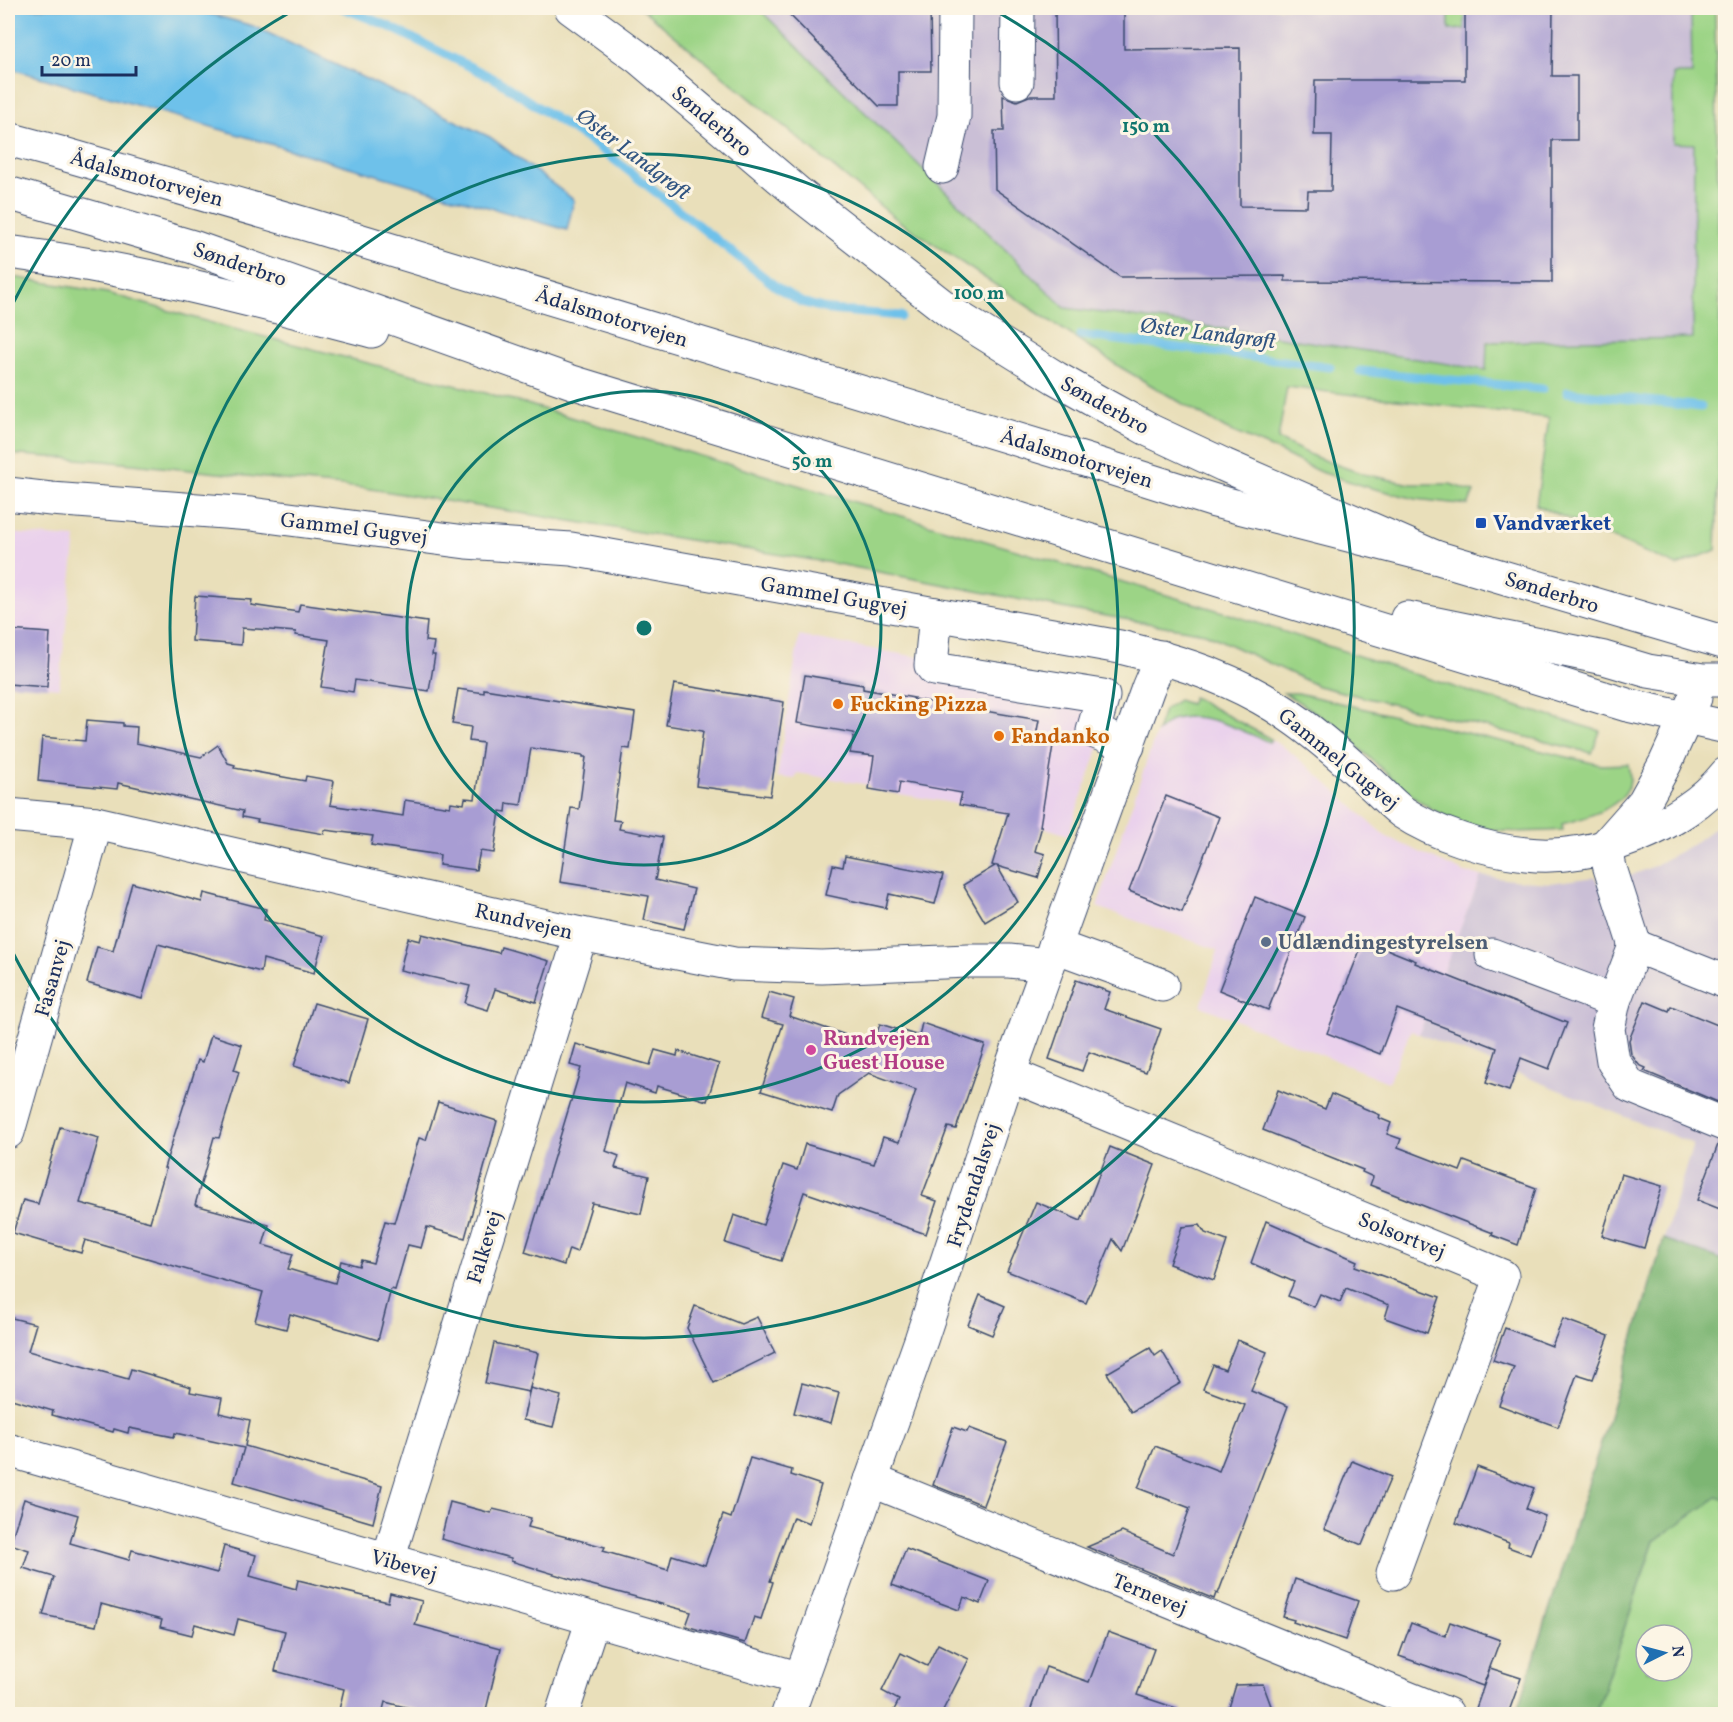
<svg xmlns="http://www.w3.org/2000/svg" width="1733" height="1722" viewBox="0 0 1733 1722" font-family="Vollkorn,serif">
<rect width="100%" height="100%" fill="#fcf5e5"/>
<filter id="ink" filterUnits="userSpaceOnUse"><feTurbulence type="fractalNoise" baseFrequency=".0167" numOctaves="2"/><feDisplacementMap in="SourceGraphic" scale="12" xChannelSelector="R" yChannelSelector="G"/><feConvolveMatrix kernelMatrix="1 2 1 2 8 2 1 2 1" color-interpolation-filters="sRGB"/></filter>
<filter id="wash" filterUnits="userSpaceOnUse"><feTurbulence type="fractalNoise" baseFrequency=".008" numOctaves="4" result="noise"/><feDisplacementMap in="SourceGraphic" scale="24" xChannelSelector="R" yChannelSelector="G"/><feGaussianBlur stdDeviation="1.35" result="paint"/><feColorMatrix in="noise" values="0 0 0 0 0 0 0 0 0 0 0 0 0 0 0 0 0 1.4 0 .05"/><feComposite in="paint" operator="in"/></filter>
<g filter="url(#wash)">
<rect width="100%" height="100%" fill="#e9dfba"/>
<!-- built -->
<g fill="#ead1ec">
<polygon points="8,533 76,538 59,688 8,684"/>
<polygon points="799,636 1116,692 1098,750 1068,835 982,808 869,789 869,785 797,773 795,779 777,777"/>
<polygon points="1193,697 1284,747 1318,775 1385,836 1465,873 1481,876 1419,1034 1411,1031 1388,1082 1201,1006 1218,950 1097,907 1164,710 1178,700 1190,704"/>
</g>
<!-- industrial -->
<g fill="#cabfd6">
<polygon points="758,8 1715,8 1693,338 1486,341 1487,370 1240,331 1065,308"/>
<polygon points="1725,820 1725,1261 1664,1239 1693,1144 1419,1034 1481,876 1520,881 1550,883 1595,877 1598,884 1630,876 1654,866 1693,844"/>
</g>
<!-- green -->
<g fill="#9cd486" stroke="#5c8272" stroke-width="1.5" fill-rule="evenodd">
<polygon points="641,8 758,8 1065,308 1240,331 1486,370 1487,342 1693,338 1694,144 1673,143 1673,74 1692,74 1691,8 1715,8 1721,390 1716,550 1677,566 1536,505 1549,418 1287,387 1278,439 1315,457 1363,474 1411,484 1450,484 1474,492 1468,505 1416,499 1363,486 1318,471 1278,451 1226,429 1120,367 900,222"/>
<polygon points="1449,8 1465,8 1465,29 1449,30"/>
<polygon points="8,278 19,278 107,293 226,327 513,400 1220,611 1485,697 1600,731 1592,753 1318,686 1205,633 1083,612 838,564 371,489 104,461 8,454"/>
<path d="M 1284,693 L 1298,693 L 1601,765 L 1628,764 C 1629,772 1632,780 1628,788 C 1619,808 1583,819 1562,824 L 1563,830 C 1531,832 1499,834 1468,825 C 1419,812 1384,769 1347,737 C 1328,720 1306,706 1284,693 Z"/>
<path d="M 1193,697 L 1271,739 L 1269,742 C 1241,731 1203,709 1172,720 C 1167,722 1162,728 1157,732 L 1164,710 L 1178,700 L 1190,704 Z"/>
<path d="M 1717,1496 L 1725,1500 L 1725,1714 L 1595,1714 L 1654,1541 ZM 1646,1635 L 1682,1635 L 1682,1671 L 1646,1671 Z"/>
</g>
<!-- forest -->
<polygon fill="#7db673" stroke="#4c7268" stroke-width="1.5" points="1664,1239 1725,1261 1725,1500 1717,1497 1654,1541 1595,1714 1517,1714"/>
<!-- water -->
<polygon fill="#6ec1ea" stroke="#4478a4" stroke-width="1.5" points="8,8 189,8 253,26 490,137 574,200 567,230 8,68"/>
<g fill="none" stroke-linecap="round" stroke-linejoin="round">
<!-- stream -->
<g stroke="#6ec1ea" stroke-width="9">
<polyline points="343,8 388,26 497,80 597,146 778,288 801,302 830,310 901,316"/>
<polyline points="1080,335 1330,367"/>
<polyline points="1360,371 1543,389"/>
<polyline points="1567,392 1701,407"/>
</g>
</g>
<g id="blocks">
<!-- building -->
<g fill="#a89dd3">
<polygon points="783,8 930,8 931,71 898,71 898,106 879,106"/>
<polygon points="1055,8 1124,8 1124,49 1240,48 1240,206 1307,207 1308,191 1331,191 1332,135 1314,135 1315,80 1465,80 1465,8 1553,8 1552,76 1577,76 1577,140 1552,140 1552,282 1285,281 1285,276 1120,277 995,189 994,131 1004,131 1003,96 1017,101 1029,96 1056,96"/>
<polygon points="195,596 252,600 251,605 298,612 300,604 427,622 425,641 434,642 432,655 435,655 429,691 355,680 353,692 321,687 329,640 295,635 296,632 242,628 241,645 192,641"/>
<polygon points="8,630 50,633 47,687 8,684"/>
<polygon points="805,675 863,685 863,689 914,698 913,699 1039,720 1036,736 1054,739 1040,826 1042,826 1035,851 1045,854 1038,878 997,866 1018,902 985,922 963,885 995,866 992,865 1008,813 959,805 962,793 900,782 898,794 869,789 874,756 850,753 854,733 797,723"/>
<polygon points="674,684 784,702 770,796 696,786 703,731 666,725"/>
<polygon points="458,689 484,693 484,689 635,713 630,749 623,748 613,820 621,821 619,829 663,837 655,880 694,889 684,929 644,920 649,896 560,882 571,808 579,809 586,757 583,757 583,755 531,748 521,805 507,803 506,812 500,811 494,853 480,851 476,870 439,865 440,855 371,845 373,836 325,830 324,834 257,822 258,820 242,817 243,811 118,783 117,789 38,781 42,737 85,741 87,720 123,723 123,726 137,727 136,743 201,757 218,745 228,763 235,765 234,768 305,781 306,776 334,781 330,805 403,816 405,800 450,807 451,802 464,804 465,798 475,799 483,743 469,741 471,727 452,724"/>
<polygon points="1166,796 1219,817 1182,912 1129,891"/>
<polygon points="845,856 943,875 935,904 889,894 886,908 826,895 833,865 843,867"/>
<polygon points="132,883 202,902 204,893 266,909 264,920 324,936 314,973 263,959 261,972 158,944 142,999 87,983 97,947 113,951"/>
<polygon points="1255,897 1305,917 1268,1010 1219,990"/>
<polygon points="422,934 499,953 501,947 549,961 536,1002 495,989 488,1010 465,1003 470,986 400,970 408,938 420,941"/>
<polygon points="1364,940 1416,961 1415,963 1567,1023 1549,1069 1521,1058 1509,1091 1486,1083 1497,1048 1397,1009 1380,1054 1327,1033"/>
<polygon points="1076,980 1110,992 1104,1009 1161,1029 1146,1072 1089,1052 1082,1071 1049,1059"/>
<polygon points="769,992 794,999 789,1016 873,1044 880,1024 919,1036 922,1023 985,1045 956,1129 948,1127 922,1196 937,1201 926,1234 804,1192 781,1261 725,1243 734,1215 763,1225 783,1165 797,1170 805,1144 874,1164 883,1137 899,1142 916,1090 869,1073 838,1095 832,1113 761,1091 783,1024 761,1018"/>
<polygon points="1645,1001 1669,1011 1671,1006 1725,1028 1725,1105 1644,1071 1646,1068 1639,1065 1631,1054 1629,1040"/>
<polygon points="314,1003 368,1019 349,1083 294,1066"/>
<polygon points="211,1035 242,1045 234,1070 239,1072 219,1138 214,1137 195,1205 269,1225 263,1245 293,1254 288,1269 335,1283 341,1261 359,1266 361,1260 373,1263 385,1221 394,1223 419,1138 426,1140 438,1102 497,1121 465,1238 427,1227 421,1248 408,1245 395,1290 391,1289 378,1340 290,1314 286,1329 255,1321 263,1292 85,1240 81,1253 13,1233 23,1200 38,1204 60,1127 99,1138 80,1203 150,1222 166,1168 164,1168 198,1060 203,1062"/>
<polygon points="576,1044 650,1065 655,1050 677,1056 678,1051 719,1064 707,1101 657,1086 655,1093 625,1083 606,1151 619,1156 615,1168 649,1176 641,1214 592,1203 577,1252 569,1249 564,1265 525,1252 581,1068 570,1065"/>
<polygon points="1278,1090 1325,1109 1331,1094 1380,1115 1379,1118 1391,1123 1387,1134 1401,1139 1398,1147 1460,1171 1464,1161 1536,1188 1518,1245 1492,1235 1493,1233 1370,1185 1373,1177 1362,1172 1363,1170 1263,1130"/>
<polygon points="1719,1142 1725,1143 1725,1211 1697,1200"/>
<polygon points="1110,1147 1155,1165 1122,1251 1113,1239 1086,1303 1007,1271 1036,1202 1081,1221"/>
<polygon points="1621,1174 1662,1186 1644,1248 1602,1236"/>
<polygon points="1266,1221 1357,1261 1355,1266 1440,1297 1427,1333 1385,1318 1389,1305 1346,1288 1340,1302 1320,1294 1314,1307 1288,1296 1294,1282 1251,1263"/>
<polygon points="1200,1225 1205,1233 1227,1241 1214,1280 1169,1264 1182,1227"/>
<polygon points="980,1295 1005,1306 992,1335 968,1325"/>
<polygon points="695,1306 741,1324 757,1317 775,1353 714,1383 687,1328"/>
<polygon points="8,1317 36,1324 28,1351 128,1379 131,1369 191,1387 190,1392 222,1398 219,1413 250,1420 245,1446 382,1486 373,1523 234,1482 244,1448 175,1433 174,1437 129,1428 128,1433 114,1429 113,1432 52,1415 53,1411 8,1398"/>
<polygon points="1563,1319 1609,1336 1593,1379 1577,1374 1558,1427 1499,1405 1514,1367 1493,1360 1505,1328 1552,1346"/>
<polygon points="1237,1340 1267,1352 1251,1391 1288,1406 1218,1594 1216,1593 1214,1599 1087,1547 1122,1532 1173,1554 1190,1508 1138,1488 1155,1446 1219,1471 1245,1405 1203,1389 1213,1365 1225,1370"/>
<polygon points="494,1343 538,1353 529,1392 485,1383"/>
<polygon points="1150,1348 1155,1356 1162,1351 1181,1383 1131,1412 1107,1373"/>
<polygon points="802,1383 839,1393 831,1423 794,1413"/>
<polygon points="530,1388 561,1396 553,1427 523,1420"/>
<polygon points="953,1427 967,1432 969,1428 1007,1442 983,1505 933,1485"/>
<polygon points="750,1458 792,1470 791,1475 821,1485 809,1523 793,1517 770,1581 773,1582 761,1619 754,1617 745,1643 686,1626 691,1612 577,1581 511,1561 511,1558 441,1539 450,1502 491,1513 493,1509 531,1518 528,1527 605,1547 603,1551 668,1570 672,1555 705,1565 723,1515 731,1518"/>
<polygon points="1352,1461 1391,1477 1362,1545 1324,1529"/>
<polygon points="1477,1467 1534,1488 1526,1509 1545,1516 1530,1555 1508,1547 1509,1543 1456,1523"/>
<polygon points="24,1499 78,1515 70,1543 129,1560 132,1550 217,1573 224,1546 256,1555 250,1576 296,1589 298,1580 388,1602 390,1593 422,1601 415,1625 501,1648 485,1714 433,1714 385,1702 382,1714 338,1714 344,1689 275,1671 285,1631 238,1619 234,1635 195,1624 192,1635 160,1627 162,1620 101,1604 96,1626 43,1615 54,1577 23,1568 29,1550 10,1544"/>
<polygon points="906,1549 989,1581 980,1604 964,1597 959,1610 892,1585"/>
<polygon points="1295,1579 1358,1601 1345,1640 1293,1622 1294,1620 1283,1617"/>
<polygon points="1450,1622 1500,1640 1483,1686 1399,1656 1411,1623 1445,1636"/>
<polygon points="1108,1632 1154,1649 1137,1695 1182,1710 1181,1714 1029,1714 1046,1667 1089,1682"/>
<polygon points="938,1644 969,1659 941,1714 892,1714 899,1700 882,1691 901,1653 927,1666"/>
<polygon points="1490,1668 1521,1678 1508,1714 1474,1714"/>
<polygon points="1263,1684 1274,1714 1227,1714 1236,1685"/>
</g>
</g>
</g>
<g filter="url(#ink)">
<use href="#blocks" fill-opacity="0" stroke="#3a496c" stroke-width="1.5"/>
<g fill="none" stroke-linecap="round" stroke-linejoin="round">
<!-- minor casing -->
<g stroke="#3a496c" stroke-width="35">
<g id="minor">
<polyline points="571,8 639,58 798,193 953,314 1056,378 1102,404 1151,431 1224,465 1435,557 1726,643"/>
<polyline points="1017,82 1018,8"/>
<polyline points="942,167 954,116 955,8"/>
<polyline points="8,193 193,247 572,382 1627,705 1726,727"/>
<path d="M 8,252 C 132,268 251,300 372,331"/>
<path d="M 8,494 L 51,499 L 251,514 L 466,542 L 571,549 L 1120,647 C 1169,659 1217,673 1261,698 C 1299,719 1333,748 1365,778 C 1377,788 1389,802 1402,812 C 1435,834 1486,850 1526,854 C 1593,862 1684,827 1726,774"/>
<polyline points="936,614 931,665 934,669 1103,696 1093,731 1128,746"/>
<polyline points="1407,618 1604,658 1648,671 1703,680 1726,680"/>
<polyline points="8,815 96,823 581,934 734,964 822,967 968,961 1009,961 1048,965"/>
<polyline points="1606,845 1644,802 1665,764 1695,698"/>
<polyline points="1605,846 1610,868 1635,946 1726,982"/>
<polyline points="1055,946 1162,985"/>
<polyline points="1635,946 1614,1001 1608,1029 1613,1061 1630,1086 1726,1125"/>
<polyline points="1492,955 1614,1001"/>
<polyline points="1009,1074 1502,1276 1393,1573"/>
<polyline points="8,1132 96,823"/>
<polyline points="8,1450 801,1679"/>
<polyline points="871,1480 1447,1714"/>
<polyline points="388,1560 581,934"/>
<polyline points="562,1714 593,1619"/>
<polyline points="788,1714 921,1340 1009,1074 1148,688 1161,657"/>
</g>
</g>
<!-- highway casing -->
<g stroke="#3a496c" stroke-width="35">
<polyline id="highway" points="8,139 60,153 309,225 1085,460 1215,501 1435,557"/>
</g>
<!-- minor -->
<use href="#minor" stroke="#fff" stroke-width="33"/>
<!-- highway -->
<use href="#highway" stroke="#fff" stroke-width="33"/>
</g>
</g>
<!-- distance rings -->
<g fill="none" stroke="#0f766e" stroke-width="3">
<circle cx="644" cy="628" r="237"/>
<circle cx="644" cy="628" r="474"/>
<path d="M9 311A710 710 0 0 1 294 10M994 10A710 710 0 1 1 9 945"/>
</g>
<!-- markers -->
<rect fill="#1a4fb4" stroke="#fcf5e5" stroke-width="2" x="1475" y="517" width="12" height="12" rx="3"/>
<g fill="#e8710a" stroke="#fcf5e5" stroke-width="2">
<circle cx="838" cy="704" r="6"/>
<circle cx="999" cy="736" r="6"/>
</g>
<circle fill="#5c6f8a" stroke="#fcf5e5" stroke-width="2" cx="1266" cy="942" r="6"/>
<circle fill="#d1479c" stroke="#fcf5e5" stroke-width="2" cx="811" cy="1050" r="6"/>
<g text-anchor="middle" stroke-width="6" stroke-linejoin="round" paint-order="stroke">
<!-- street labels -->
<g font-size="21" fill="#1b2f5e" stroke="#fcf5e5">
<text transform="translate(712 121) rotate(40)" y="7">Sønderbro</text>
<text transform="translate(147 178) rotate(16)" y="7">Ådalsmotorvejen</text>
<text transform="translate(240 264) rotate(19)" y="7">Sønderbro</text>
<text transform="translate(612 317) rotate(17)" y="7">Ådalsmotorvejen</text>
<text transform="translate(1105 405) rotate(29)" y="7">Sønderbro</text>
<text transform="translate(1077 458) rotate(17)" y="7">Ådalsmotorvejen</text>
<text transform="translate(354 528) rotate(7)" y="7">Gammel Gugvej</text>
<text transform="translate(1552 592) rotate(17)" y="7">Sønderbro</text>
<text transform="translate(834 596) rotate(10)" y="7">Gammel Gugvej</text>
<text transform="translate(1339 759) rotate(39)" y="7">Gammel Gugvej</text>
<text transform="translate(524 921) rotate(13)" y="7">Rundvejen</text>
<text transform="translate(52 978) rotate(-74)" y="7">Fasanvej</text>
<text transform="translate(973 1185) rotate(-72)" y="7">Frydendalsvej</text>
<text transform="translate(1402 1235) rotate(22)" y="7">Solsortvej</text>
<text transform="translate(484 1247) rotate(-73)" y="7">Falkevej</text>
<text transform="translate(404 1565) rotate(16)" y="7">Vibevej</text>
<text transform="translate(1150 1594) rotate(22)" y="7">Ternevej</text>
</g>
<!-- transit labels -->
<g font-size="21" font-weight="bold" fill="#164399" stroke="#fcf5e5" text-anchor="start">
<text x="1493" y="530">Vandværket</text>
</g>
<!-- food labels -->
<g font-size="21" font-weight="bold" fill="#c56008" stroke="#fcf5e5" text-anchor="start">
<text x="850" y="711">Fucking Pizza</text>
<text x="1011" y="743">Fandanko</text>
</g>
<!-- service labels -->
<g font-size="21" font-weight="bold" fill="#4e5e75" stroke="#fcf5e5" text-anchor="start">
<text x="1278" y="949">Udlændingestyrelsen</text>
</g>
<!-- hotel labels -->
<g font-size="21" font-weight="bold" fill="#b23c85" stroke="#fcf5e5" text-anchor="start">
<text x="823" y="1045">Rundvejen<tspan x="823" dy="24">Guest House</tspan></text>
</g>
<!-- water labels -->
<g font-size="22" font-style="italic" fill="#305481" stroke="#fcf5e5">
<text transform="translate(634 153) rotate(37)" y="8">Øster Landgrøft</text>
<text transform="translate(1208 332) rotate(7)" y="8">Øster Landgrøft</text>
</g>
</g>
<circle cx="644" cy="628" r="9" fill="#0f766e" stroke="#fcf5e5" stroke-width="3"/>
<g font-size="18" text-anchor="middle" font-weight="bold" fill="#0f766e" stroke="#fcf5e5" stroke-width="6" stroke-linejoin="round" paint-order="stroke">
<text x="1146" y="132">150 m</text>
<text x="979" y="299">100 m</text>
<text x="812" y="467">50 m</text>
</g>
<!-- margin -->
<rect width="1733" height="1722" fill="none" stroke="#fcf5e5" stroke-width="30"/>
<!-- north arrow -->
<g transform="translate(1664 1653) rotate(84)"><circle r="28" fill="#fcf5e5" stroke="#a2a6af" stroke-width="1.5"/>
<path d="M0-4.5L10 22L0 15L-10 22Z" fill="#1f6fb2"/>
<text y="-9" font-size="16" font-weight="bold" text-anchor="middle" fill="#1b2f5e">N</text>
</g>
<!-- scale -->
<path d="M42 66v9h94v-9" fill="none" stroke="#1b2f5e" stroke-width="3"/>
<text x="51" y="66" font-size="18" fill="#1b2f5e" stroke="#fcf5e5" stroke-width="4.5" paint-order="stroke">20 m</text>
</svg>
